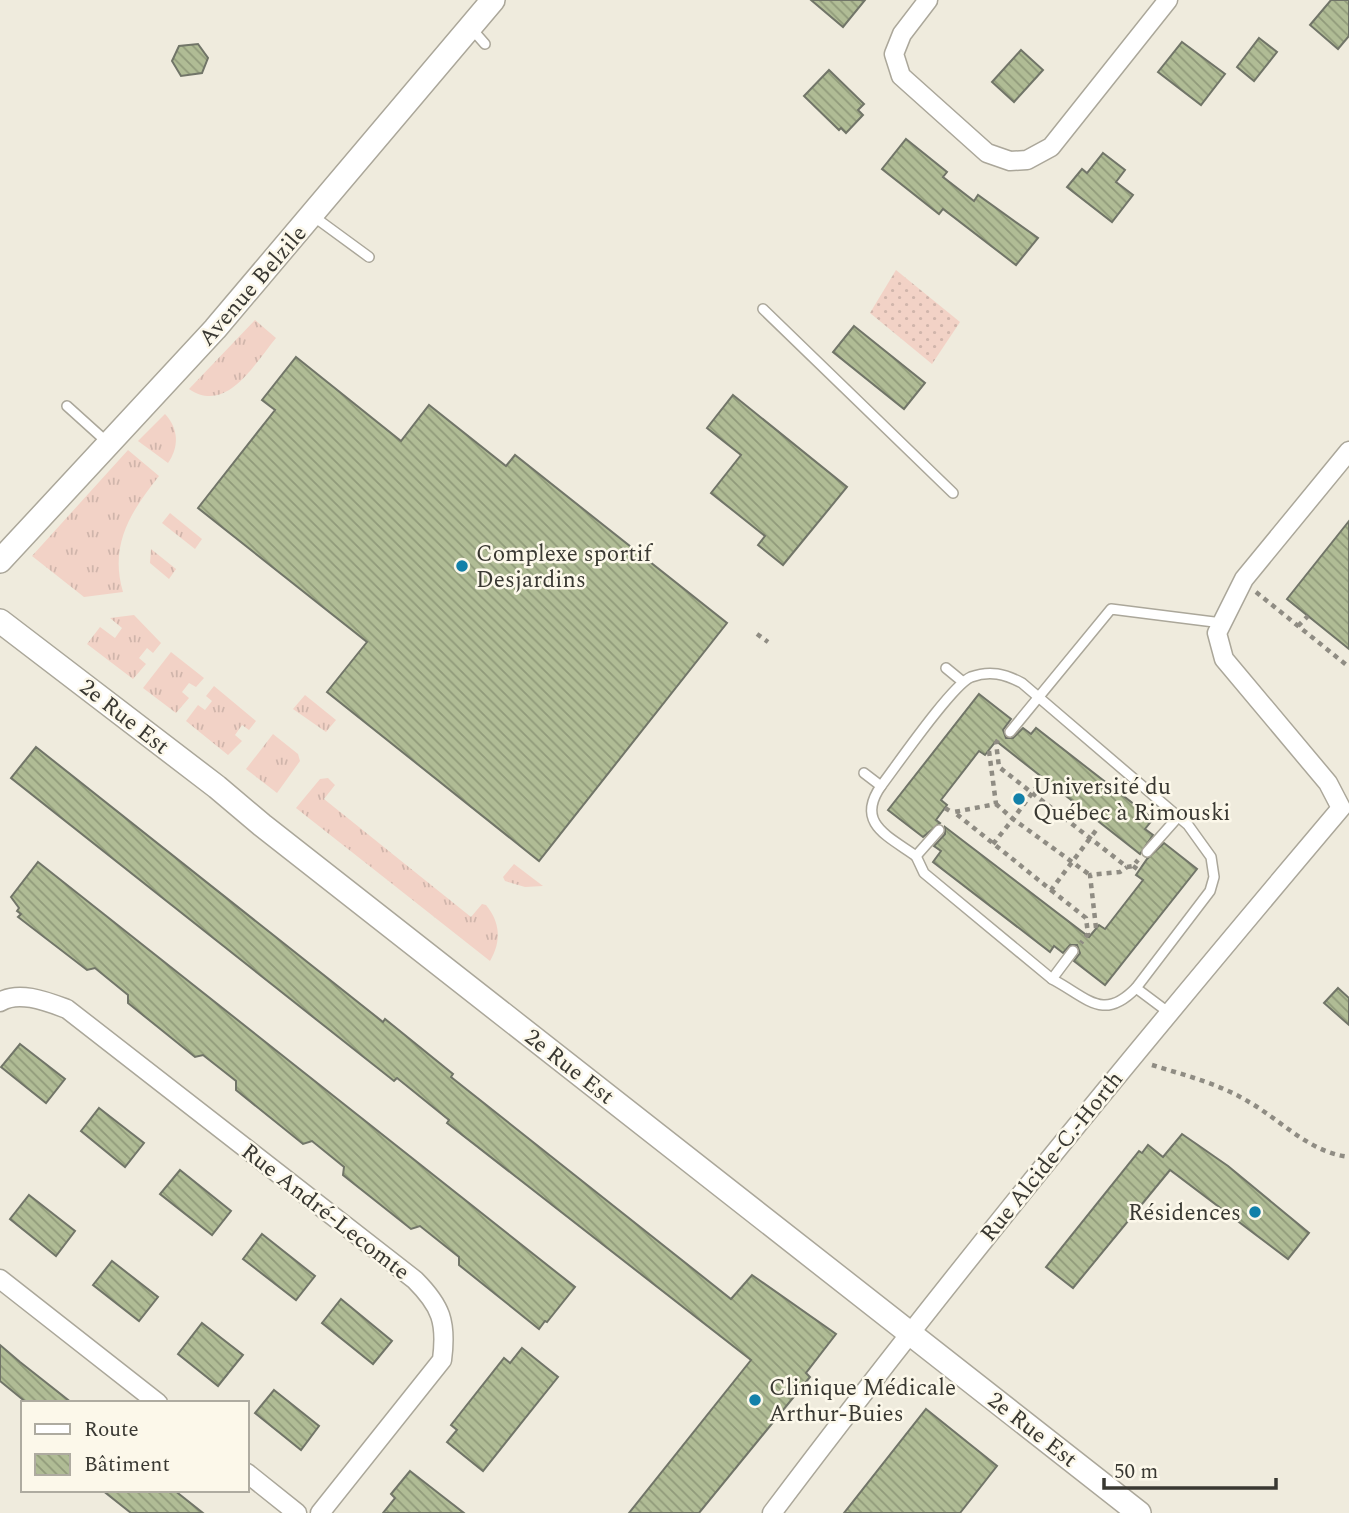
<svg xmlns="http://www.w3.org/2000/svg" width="1349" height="1513" viewBox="0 0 1349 1513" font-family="Spectral,serif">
<defs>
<pattern id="grass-tufts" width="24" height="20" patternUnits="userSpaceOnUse" patternTransform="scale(1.75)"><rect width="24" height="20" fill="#f2d2c6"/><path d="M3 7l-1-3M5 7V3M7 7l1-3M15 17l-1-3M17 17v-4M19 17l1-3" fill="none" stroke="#d0b5ab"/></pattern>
<pattern id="park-dots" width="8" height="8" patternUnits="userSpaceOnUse" patternTransform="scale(1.75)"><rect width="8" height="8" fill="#f2d2c6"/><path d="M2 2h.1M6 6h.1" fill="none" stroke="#d0b5ab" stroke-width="1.8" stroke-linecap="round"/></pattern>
<pattern id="building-back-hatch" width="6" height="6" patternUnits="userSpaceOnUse" patternTransform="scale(1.75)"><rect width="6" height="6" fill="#b0bc95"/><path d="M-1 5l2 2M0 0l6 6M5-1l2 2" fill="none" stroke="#909a7a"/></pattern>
</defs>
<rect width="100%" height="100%" fill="#efebdd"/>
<!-- grass -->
<g fill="url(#grass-tufts)">
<path d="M 255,320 L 276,338 C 255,363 227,415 189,389 Z"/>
<path d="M 165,414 C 179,429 179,447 168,463 L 138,441 Z"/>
<path d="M 128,450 L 159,476 C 131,511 109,545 123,592 L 84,597 L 32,556 Z"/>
<polygon points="170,513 202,539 195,549 162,523"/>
<polygon points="151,549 176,569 169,579 150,563"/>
<polygon points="134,615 161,643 153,653 147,648 139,658 146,664 133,679 87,644 100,627 115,638 122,628 110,618"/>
<polygon points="171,652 204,678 196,687 189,683 182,692 189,698 176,713 143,688"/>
<polygon points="214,686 256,721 249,730 242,725 235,735 242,741 228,755 186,721 198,705 205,710 212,701 206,696"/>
<polygon points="305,695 336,720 326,732 293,709"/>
<polygon points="273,734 298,754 300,761 277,793 246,769"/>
<path d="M 328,778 L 335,785 L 324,799 L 471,917 L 482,904 L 486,905 C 500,922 502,941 490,961 L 296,808 L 320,779 Z"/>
<polygon points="514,864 543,886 525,887 505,881 503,877"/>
</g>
<!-- park -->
<polygon fill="url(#park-dots)" points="896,270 960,322 932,364 870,313"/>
<!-- building -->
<g fill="url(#building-back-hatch)" stroke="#717568" stroke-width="2">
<polygon points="811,0 865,0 843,27"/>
<polygon points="1331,0 1349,0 1349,36 1338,49 1310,25"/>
<polygon points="1259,38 1277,52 1254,81 1237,67"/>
<polygon points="1182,42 1225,74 1201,105 1158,72"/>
<polygon points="198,44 208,58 202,73 181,76 172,61 179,46"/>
<polygon points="1021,50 1043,70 1014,102 992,82"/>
<polygon points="829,70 864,104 858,110 863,115 846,133 841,128 839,130 804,96"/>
<polygon points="906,139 947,172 943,177 974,201 978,195 1038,238 1016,265 943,209 939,214 882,169"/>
<polygon points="1103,153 1125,170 1116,182 1133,195 1112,222 1067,187 1082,169 1087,173"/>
<polygon points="854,326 925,383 904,409 833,352"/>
<polygon points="296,357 401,441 429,405 506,466 515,455 727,623 539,861 327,692 367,642 198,508 275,410 262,400"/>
<polygon points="733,395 847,487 783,565 758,545 765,536 711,493 741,455 707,428"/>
<polygon points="1349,521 1349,649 1287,599"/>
<polygon points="979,694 1011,719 1003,730 1006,738 1013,738 1023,728 1031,734 1036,728 1153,819 1145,829 1153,835 1140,854 996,741 985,755 979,751 941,800 947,805 936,820 940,823 923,837 888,810"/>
<polygon points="36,747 383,1022 385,1019 453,1074 451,1077 731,1299 752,1275 836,1334 806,1373 810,1377 699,1513 629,1513 751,1360 447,1123 449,1120 397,1078 394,1081 11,778"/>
<polygon points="945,827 1089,937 1099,925 1105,929 1143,880 1136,875 1147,859 1164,843 1197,869 1105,985 1074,961 1080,953 1077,945 1070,945 1063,953 1054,946 1050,952 933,862 941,851 934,846 945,834"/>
<polygon points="38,862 575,1287 547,1322 545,1321 539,1329 459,1265 459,1257 420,1226 411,1229 343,1175 344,1167 312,1141 303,1144 236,1090 236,1081 203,1055 195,1057 128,1003 128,995 95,968 87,970 18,917 21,914 17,911 19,908 11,897"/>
<polygon points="1338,988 1349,998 1349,1025 1324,1003"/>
<polygon points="20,1044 65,1079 46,1103 1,1067"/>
<polygon points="99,1108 144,1143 125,1167 81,1131"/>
<polygon points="1182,1134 1228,1166 1309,1233 1288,1259 1170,1170 1073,1288 1046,1267 1139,1151 1142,1153 1148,1145 1163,1157"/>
<polygon points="180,1170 231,1211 212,1235 160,1194"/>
<polygon points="29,1195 75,1231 56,1256 10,1219"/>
<polygon points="262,1234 315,1276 296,1300 243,1259"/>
<polygon points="112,1261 158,1297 139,1321 93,1285"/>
<polygon points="341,1299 392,1341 373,1364 322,1323"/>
<polygon points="202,1323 243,1355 218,1386 178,1354"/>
<polygon points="0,1345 20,1362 72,1403 27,1403 0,1381"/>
<polygon points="522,1348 558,1377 483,1471 447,1442 457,1430 451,1425 504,1358 510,1363"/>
<polygon points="274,1390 319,1426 301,1450 255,1413"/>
<polygon points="926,1409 997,1466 960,1513 844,1513"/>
<polygon points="410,1471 464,1513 383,1513 395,1498 391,1494"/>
<polygon points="102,1490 174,1490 203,1513 131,1513"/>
</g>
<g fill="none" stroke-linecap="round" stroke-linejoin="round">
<!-- service casing -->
<g stroke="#aba79a" stroke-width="12">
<g id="service">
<polyline points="471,28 485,44"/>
<polyline points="313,216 369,257"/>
<polyline points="763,309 953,493"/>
<polyline points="67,406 108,443"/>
<polyline points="946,668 963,682"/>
<polyline points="1010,732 1111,609 1222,623"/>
<path d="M 864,773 L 881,786 C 855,823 888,836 916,856 L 939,830"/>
<path d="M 881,786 C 897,765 952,685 971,677 C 990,670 1005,674 1022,683 L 1188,825 L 1211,857 L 1214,877 L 1210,891 L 1136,988"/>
<polyline points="1147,852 1178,817"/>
<polyline points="916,856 924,873 1052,979 1073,951"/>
<path d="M 1052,979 C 1088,998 1103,1022 1136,988 L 1168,1012"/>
</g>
</g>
<!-- minor casing -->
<g stroke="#aba79a" stroke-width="21">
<g id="minor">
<polyline points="928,0 902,34 894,54 901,76 987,153 1010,161 1027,160 1051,147 1168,0"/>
<path d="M 0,1002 C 19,990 48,1002 67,1009 L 415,1280 C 441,1306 447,1322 442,1360 L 320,1513"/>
<polyline points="0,1279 158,1403"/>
<polyline points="247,1473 297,1513"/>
<path d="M 772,1513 C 954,1271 1146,1039 1341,808 L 1328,783 L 1224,659 L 1217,633 L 1244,579 L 1349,451"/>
</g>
</g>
<!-- tertiary casing -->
<g stroke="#aba79a" stroke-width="26">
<g id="tertiary">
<polyline points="0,561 215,329 493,0"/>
<polyline points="0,621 217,787 262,825 1139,1513"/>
</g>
</g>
<!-- path -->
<g stroke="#8f8c83" stroke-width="4.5" stroke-dasharray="5 5" stroke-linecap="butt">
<polyline points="1256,592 1349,667"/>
<polyline points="1298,626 1308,616"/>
<polyline points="757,634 768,642"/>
<polyline points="998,740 996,743 999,767 1127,867 1133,866 1138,860"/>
<polyline points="989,751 996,804 954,812 1051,890 1097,829"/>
<polyline points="1038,785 1013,819 1090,875"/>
<polyline points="945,808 953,813"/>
<polyline points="993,844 1013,819 996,804"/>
<polyline points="1133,866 1140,871"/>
<polyline points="1051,890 1086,918 1088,934 1081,943"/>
<polyline points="1096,928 1090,875 1120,872 1127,867"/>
<path d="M 1152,1065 C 1184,1075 1220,1084 1249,1102 C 1282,1121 1309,1152 1349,1157"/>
</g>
<!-- service -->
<use href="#service" stroke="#fff" stroke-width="9"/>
<!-- minor -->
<use href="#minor" stroke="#fff" stroke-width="18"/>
<!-- tertiary -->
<use href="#tertiary" stroke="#fff" stroke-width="23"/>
</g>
<!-- markers -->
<g fill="#1381a9" stroke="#fcf8ea" stroke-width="2.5">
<circle cx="462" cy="566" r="7"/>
<circle cx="1019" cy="799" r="7"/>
<circle cx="1255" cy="1212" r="7"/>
<circle cx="755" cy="1400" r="7"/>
</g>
<g text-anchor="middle" stroke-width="5" stroke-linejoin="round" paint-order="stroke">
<!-- street labels -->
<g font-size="23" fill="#393832" stroke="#fcf8ea">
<text transform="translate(252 285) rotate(-49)" y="8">Avenue Belzile</text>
<text transform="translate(125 716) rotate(38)" y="8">2e Rue Est</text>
<text transform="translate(570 1066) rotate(38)" y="8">2e Rue Est</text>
<text transform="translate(1051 1156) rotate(-51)" y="8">Rue Alcide-C.-Horth</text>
<text transform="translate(326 1211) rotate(38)" y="8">Rue André-Lecomte</text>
<text transform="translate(1033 1429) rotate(38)" y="8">2e Rue Est</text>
</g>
<!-- poi labels -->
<g font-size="23" fill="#393832" stroke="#fcf8ea" text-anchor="start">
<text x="476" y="561">Complexe sportif<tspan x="476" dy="26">Desjardins</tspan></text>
<text x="1033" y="794">Université du<tspan x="1033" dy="26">Québec à Rimouski</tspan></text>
<text x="1241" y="1220" text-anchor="end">Résidences</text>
<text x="769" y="1395">Clinique Médicale<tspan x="769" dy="26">Arthur-Buies</tspan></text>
</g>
</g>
<!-- legend -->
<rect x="21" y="1401" width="228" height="91" fill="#fcf8ea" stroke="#aeaba0" stroke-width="2"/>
<rect x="35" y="1424" width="35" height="10" fill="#ffffff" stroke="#aeaba0" stroke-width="2"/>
<text x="84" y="1436" font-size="21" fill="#393832">Route</text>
<rect x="35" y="1454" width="35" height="21" fill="url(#building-back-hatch)" stroke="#aeaba0" stroke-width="2"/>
<text x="84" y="1471" font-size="21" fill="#393832">Bâtiment</text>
<!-- scale -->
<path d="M1104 1478v10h172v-10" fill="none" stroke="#393832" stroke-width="3.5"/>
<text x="1114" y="1478" font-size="21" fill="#393832" stroke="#fcf8ea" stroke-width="5" paint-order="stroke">50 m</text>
</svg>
